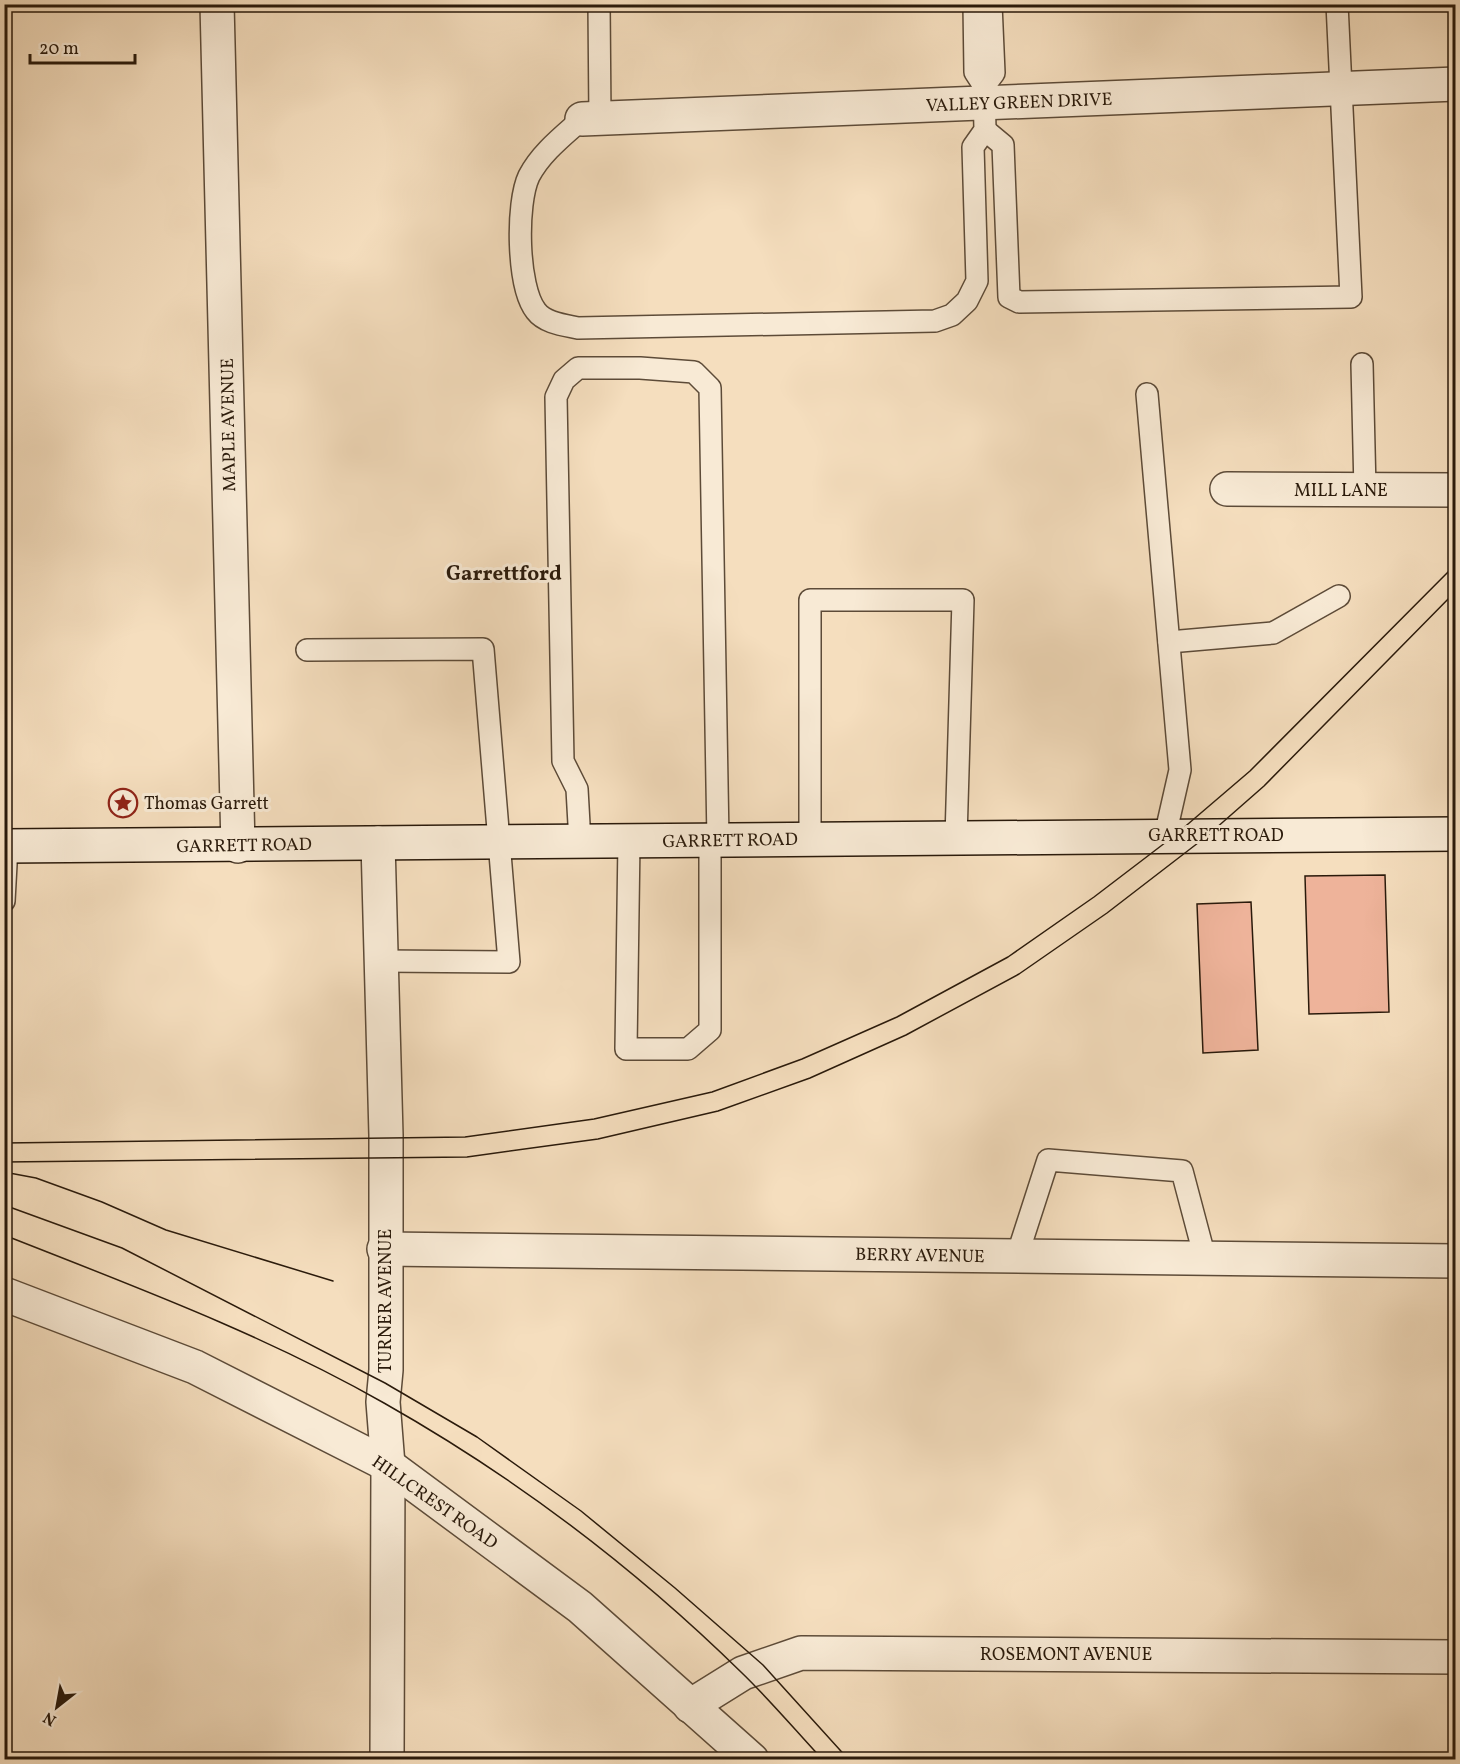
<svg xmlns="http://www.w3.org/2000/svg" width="1460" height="1764" viewBox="0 0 1460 1764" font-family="Vollkorn,serif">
<rect width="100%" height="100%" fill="#f5debe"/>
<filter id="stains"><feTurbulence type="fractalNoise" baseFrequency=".00333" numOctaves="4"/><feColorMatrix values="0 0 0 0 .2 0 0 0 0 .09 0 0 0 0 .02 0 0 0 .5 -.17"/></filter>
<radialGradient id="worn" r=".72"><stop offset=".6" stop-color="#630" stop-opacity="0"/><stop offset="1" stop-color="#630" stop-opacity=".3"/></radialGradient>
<!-- building -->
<g fill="#eeb39a" stroke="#2a1a0b" stroke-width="1.5">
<polygon points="1385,875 1389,1012 1309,1014 1305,876"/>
<polygon points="1251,902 1258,1050 1203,1053 1197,904"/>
</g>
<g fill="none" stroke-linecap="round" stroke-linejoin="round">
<!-- service casing -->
<g stroke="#5d4b38" stroke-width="24">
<g id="service">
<polyline points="599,4 600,119"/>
<polyline points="984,86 994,73 991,4"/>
<path d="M 582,119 C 563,136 541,153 529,176 C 516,203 517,287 536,311 C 545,323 564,325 578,328 L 935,321 L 952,315 L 967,301 L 977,281 L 973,147 L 985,130 L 984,86 L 975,72 L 974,4"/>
<polyline points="985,130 1003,145 1009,297 1019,302 1351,297 1337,4"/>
<polyline points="1362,364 1365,490"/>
<polyline points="1147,394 1180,770 1165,836"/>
<polyline points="1169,642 1273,633 1339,596"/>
<polyline points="307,650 483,649 509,962 380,961"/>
<polyline points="810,839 810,600 963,600 956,838"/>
<polyline points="629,841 626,1049 688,1049 710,1030 710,840"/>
<polyline points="580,842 577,789 563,761 556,397 564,380 578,368 640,368 694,372 710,388 718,840"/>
<polyline points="4,901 7,846"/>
<polyline points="1017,1256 1048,1160 1182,1171 1205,1258"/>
</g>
</g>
<!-- minor casing -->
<g stroke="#5d4b38" stroke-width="36">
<g id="minor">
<polyline points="217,4 238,846"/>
<polyline points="582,119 1456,84"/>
<polyline points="1227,489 1456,490"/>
<polyline points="378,843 386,1135 386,1370 383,1402 388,1465 387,1760"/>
<polyline points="384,1249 1456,1261"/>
<polyline points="4,1294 195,1367 388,1465 580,1607 752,1760"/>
<polyline points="690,1706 743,1673 801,1653 1456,1657"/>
</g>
</g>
<!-- secondary casing -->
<g stroke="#2a1a0b" stroke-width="36">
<polyline id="secondary" points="4,846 1456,834"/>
</g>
<!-- service -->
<use href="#service" stroke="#f8ead5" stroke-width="21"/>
<!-- minor -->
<use href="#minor" stroke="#f8ead5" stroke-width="33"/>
<!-- secondary -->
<use href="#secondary" stroke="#f8ead5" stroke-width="33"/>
<!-- tram -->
<g stroke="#2a1a0b" stroke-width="1.5">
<polyline points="4,1143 465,1137 594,1119 712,1092 802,1059 897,1017 1008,957 1094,897 1174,836 1250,771 1456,564"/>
<polyline points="4,1162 467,1157 598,1139 718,1111 810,1078 906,1035 1019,974 1107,913 1207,836 1264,786 1456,591"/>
<polyline points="4,1172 36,1178 102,1202 166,1230 333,1281"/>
<polyline points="4,1205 122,1248 385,1383 477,1437 581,1511 675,1588 763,1665 849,1760"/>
<path d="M 4,1235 C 133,1286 263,1334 384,1403 C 513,1476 636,1569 742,1673 C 770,1700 796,1731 823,1760"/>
</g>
</g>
<!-- icons -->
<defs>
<g id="sight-ring" transform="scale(1.5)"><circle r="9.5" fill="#f8ead5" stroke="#8f2418" stroke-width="1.5"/><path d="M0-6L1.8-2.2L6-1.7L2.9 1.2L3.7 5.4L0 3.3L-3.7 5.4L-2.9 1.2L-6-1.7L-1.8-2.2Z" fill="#8f2418"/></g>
</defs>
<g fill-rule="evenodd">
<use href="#sight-ring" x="123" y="803"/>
</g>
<g text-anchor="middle" stroke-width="6" stroke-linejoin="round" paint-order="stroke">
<!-- street labels -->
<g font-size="18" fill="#2a1a0b" stroke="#f8ead5">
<text transform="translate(1019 102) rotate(-2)" y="6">VALLEY GREEN DRIVE</text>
<text transform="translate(228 425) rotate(-91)" y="6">MAPLE AVENUE</text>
<text x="1341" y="496">MILL LANE</text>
<text x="1216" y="841">GARRETT ROAD</text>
<text transform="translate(730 840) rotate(-1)" y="6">GARRETT ROAD</text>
<text transform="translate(244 845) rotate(-1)" y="6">GARRETT ROAD</text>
<text transform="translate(920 1255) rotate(1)" y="6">BERRY AVENUE</text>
<text transform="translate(385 1301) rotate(-90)" y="6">TURNER AVENUE</text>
<text transform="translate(435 1502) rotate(35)" y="6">HILLCREST ROAD</text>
<text x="1066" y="1660">ROSEMONT AVENUE</text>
</g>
<!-- poi labels -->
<g font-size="18" fill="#2a1a0b" stroke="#f8ead5" text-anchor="start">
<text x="144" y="809">Thomas Garrett</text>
</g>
<!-- quarter labels -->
<g font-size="21" font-weight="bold" fill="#2a1a0b" stroke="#f8ead5">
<text x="504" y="580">Garrettford</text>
</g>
</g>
<!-- margin -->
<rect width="1460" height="1764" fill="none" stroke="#f5debe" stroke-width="24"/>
<rect x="6" y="6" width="1448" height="1752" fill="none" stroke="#2a1a0b" stroke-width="3"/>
<rect x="12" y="12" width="1436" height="1740" fill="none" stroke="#2a1a0b" stroke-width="1.5"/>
<!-- north arrow -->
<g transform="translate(57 1707) rotate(211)" stroke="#f8ead5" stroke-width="4.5" paint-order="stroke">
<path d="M0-4.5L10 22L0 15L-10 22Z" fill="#2a1a0b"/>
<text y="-9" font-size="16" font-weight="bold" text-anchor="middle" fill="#2a1a0b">N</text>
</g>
<!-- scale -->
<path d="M30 54v9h105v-9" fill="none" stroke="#2a1a0b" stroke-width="3"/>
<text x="39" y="54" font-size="18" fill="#2a1a0b" stroke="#f8ead5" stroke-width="4.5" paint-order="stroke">20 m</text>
<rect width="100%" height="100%" filter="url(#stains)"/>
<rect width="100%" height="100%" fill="url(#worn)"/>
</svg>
